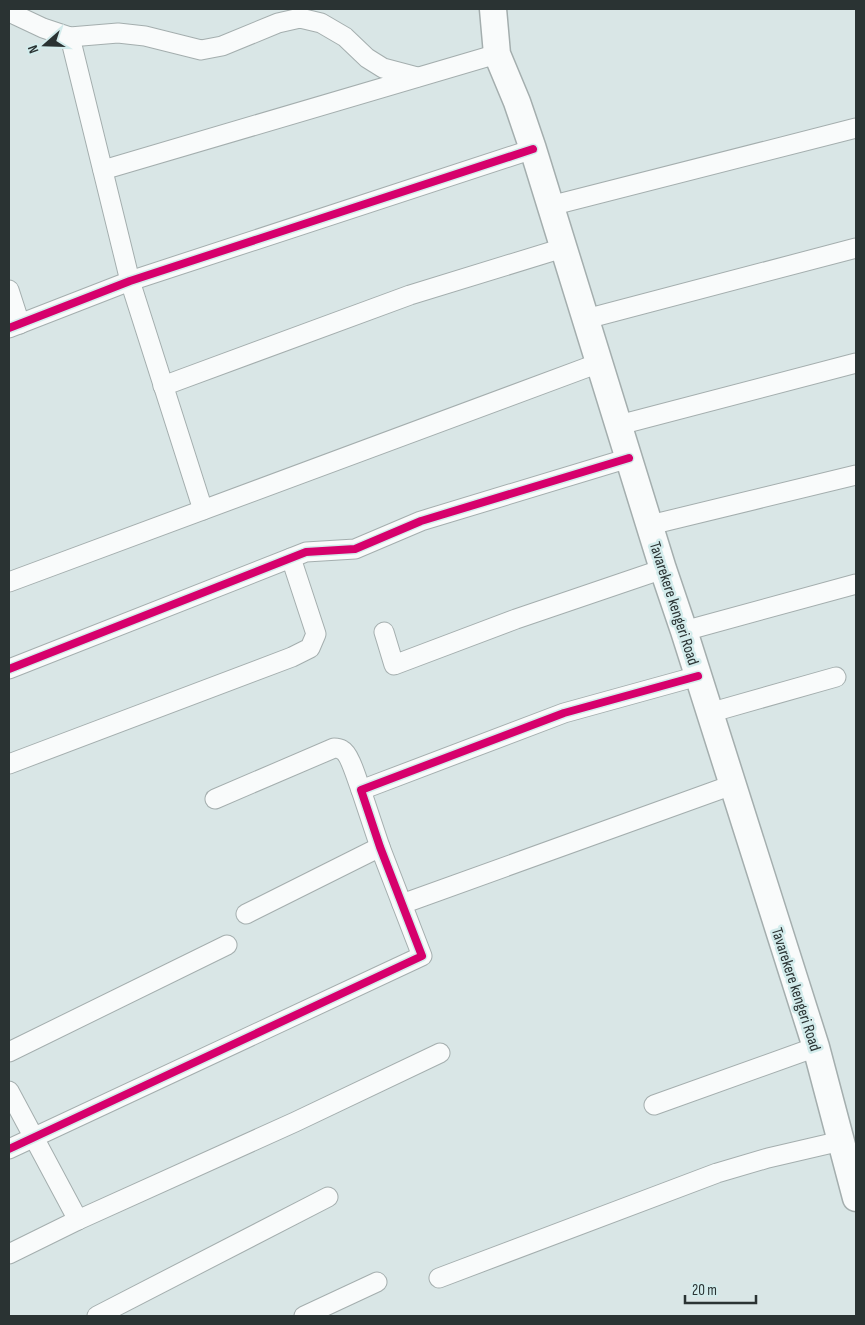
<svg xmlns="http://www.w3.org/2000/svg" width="865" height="1325" viewBox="0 0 865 1325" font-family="'Sofia Sans Condensed',sans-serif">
<rect width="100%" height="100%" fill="#d9e6e6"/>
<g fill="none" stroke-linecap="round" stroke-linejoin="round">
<!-- minor casing -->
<g stroke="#a4aeae" stroke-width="21">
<g id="minor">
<polyline points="9,12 43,28 70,37 118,33 145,36 201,50 222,46 278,23 300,18 321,23 345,37 367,58 383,68 417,77"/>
<polyline points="70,37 130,281 203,510"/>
<polyline points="103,170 497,54"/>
<polyline points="550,206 856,128"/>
<polyline points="9,290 20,324"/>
<polyline points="586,319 856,248"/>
<polyline points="9,328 130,281 533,149"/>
<polyline points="163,386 410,295 563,248"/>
<polyline points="619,425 856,363"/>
<polyline points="650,525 856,475"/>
<polyline points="9,582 599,363"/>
<polyline points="684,631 856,584"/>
<polyline points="384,632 394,665 516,619 663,569"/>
<polyline points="9,669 306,552 355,549 421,521 629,458"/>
<polyline points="709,713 836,677"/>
<polyline points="9,764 292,657 310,648 316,634 291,558"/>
<path d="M 215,799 L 334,748 C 338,748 339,748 342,750 C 350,754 357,780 361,790"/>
<polyline points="402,904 732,785"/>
<polyline points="246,914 380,847"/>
<polyline points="9,1052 227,945"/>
<polyline points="9,1091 78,1220"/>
<polyline points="654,1105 816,1047"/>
<polyline points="9,1149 422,956 380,847 361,790 564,713 698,676"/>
<polyline points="9,1254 78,1220 295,1122 440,1053"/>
<polyline points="439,1278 717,1173 768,1158 841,1141"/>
<polyline points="97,1316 328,1197"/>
<polyline points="304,1316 377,1282"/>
</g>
</g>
<!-- secondary casing -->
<g stroke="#a4aeae" stroke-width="29">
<polyline id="secondary" points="493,9 497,54 517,102 533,149 663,569 684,631 816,1047 856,1198"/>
</g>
<!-- minor -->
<use href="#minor" stroke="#f9fbfb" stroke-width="19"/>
<!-- secondary -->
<use href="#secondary" stroke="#f9fbfb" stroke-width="26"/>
<!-- cycleway casing -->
<g stroke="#d3ecec" stroke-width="11">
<g id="cycleway">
<polyline points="9,328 130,281 533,149"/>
<polyline points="9,669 306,552 355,549 421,521 629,458"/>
<polyline points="9,1149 422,956 380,847 361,790 564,713 698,676"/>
</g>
</g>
<!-- cycleway -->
<use href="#cycleway" stroke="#d6006c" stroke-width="8"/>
</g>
<g text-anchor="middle" stroke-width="5" stroke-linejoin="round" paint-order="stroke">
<!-- street labels -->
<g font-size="16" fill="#2a3333" stroke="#d3ecec">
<text transform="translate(675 603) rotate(72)" y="6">Tavarekere kengeri Road</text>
<text transform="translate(797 989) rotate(72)" y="6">Tavarekere kengeri Road</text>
</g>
</g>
<!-- border -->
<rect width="865" height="1325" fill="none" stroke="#2a3333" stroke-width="20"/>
<!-- north arrow -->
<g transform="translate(45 45) rotate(250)" stroke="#d3ecec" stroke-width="4" paint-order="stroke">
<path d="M0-4L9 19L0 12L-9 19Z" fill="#2a3333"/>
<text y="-8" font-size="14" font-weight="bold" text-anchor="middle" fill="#2a3333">N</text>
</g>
<!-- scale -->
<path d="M685 1295v8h71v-8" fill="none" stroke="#2a3333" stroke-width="2.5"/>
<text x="692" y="1295" font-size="15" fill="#2a3333" stroke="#d3ecec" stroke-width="4" paint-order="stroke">20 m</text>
</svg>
